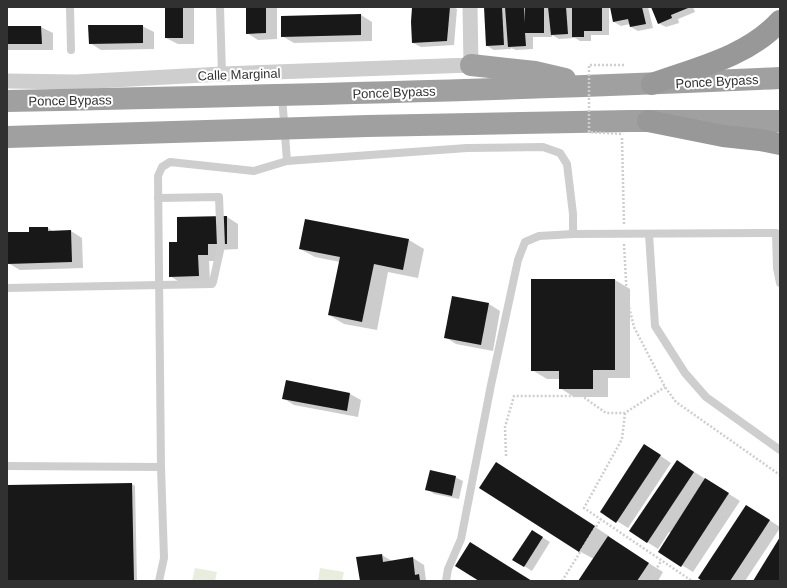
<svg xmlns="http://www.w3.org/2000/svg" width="787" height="588" viewBox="0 0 787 588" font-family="Arial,sans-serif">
<rect width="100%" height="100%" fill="#fff"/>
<!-- green -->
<g fill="#e7eede">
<polygon points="195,568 217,572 215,581 192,581"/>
<polygon points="320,568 344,572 342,581 318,581"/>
</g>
<!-- shadow -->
<g fill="#0003">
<polygon points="166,7 194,7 194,44 178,44 166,38"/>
<polygon points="246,7 277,7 277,39 258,40 247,33"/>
<polygon points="413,7 453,7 457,9 454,45 421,47 413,43"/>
<polygon points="485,7 609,7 609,35 591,35 591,41 580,41 575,38 559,39 552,35 552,37 533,37 533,49 516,50 511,48 511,49 494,50 487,46"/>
<polygon points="611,7 648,7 653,28 638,31 631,27 630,24 621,26 614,22"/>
<polygon points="653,7 693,7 695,12 678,19 679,23 666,27 658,23"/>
<polygon points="361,15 372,22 372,41 294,43 282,36"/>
<polygon points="142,26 154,32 154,49 101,50 90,43"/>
<polygon points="7,27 41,27 53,33 53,50 7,50"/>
<polygon points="227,217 238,224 238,249 219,250 219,261 209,261 210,282 181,283 170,276"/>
<polygon points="48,228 54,232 71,231 82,238 83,268 20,270 8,263 30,233"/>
<polygon points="409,240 424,249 418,278 388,272 377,330 344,324 329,315 340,262 315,257 300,249"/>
<polygon points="615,280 630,289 630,378 608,378 608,397 574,397 560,388 560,379 547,379 532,370"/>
<polygon points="453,297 489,304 500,311 493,351 456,344 445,337"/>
<polygon points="350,394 361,400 358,417 294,405 283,398"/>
<polygon points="655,452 671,463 628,528 601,511"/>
<polygon points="677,461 740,501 693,572 659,551 671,533 669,532 658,549 647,542"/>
<polygon points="511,472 609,536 608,538 663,572 658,581 579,581 594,559 579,551"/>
<polygon points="455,477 463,481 459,499 434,494 427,489"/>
<polygon points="132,484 135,486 137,581 7,581 7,486"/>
<polygon points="758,513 780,527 780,528 745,581 704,581"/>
<polygon points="532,531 550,542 532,571 524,566"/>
<polygon points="382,555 392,561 413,558 424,565 426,580 428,581 361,581"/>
</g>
<!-- building -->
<g fill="#181818">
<rect x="165" y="7" width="18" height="31"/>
<polygon points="246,7 266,7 266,33 246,34"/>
<polygon points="412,7 450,7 447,41 412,43 411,22"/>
<polygon points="484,7 502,7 504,45 486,46"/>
<polygon points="505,7 524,7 525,23 525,7 544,7 544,33 525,33 526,46 508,47"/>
<polygon points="548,7 566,7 568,34 551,35"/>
<polygon points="572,7 602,7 602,31 584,31 584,37 572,37"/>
<polygon points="610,7 642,7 646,24 630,27 628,19 613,22"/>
<polygon points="651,7 688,7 688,8 671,15 672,18 658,24"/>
<polygon points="361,14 361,35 281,37 281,16"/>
<polygon points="88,25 143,25 143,43 89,44"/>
<polygon points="7,26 41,26 42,44 7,44"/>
<polygon points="227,216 227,244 208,244 208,255 198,255 199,276 169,277 169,242 177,242 177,217"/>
<polygon points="305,219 409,239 403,270 374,264 362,322 328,315 340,257 299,249"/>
<polygon points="29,227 48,227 48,231 71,230 72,262 7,264 7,232 29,232"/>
<polygon points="531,279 615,279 615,370 593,370 593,389 559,389 559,371 531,371"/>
<polygon points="452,296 489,303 481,345 444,338"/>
<polygon points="286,380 350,393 347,411 282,399"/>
<polygon points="644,444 661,455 616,523 600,512"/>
<polygon points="677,460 694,472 647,543 629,531"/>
<polygon points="496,462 595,526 579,552 479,488"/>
<polygon points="430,470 456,476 452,496 425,490"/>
<polygon points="705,478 729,493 681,567 658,552"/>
<polygon points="132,483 134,581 7,581 7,485"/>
<polygon points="746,505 770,520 730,581 702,581 698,578"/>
<polygon points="532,530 543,537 524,567 512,560"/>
<polygon points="608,536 649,563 637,581 578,581"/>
<polygon points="780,537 780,581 753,581"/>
<polygon points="470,542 532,581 479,581 455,566"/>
<polygon points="382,554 383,562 413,557 415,575 419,574 420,581 360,581 356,557"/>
</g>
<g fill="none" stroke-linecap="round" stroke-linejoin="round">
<!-- path -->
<g stroke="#cecece" stroke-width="2.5" stroke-dasharray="2 2" stroke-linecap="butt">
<polyline points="622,138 624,225"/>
<polyline points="624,244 627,299 634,327 665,387 676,402 780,475"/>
<polyline points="625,413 622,439 584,508 692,581"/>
<polyline points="506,456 505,427 514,396 582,396 606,413 625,413 665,387"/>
<polyline points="562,581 601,519"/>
<polyline points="649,581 661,561"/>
</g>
<!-- service -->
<g stroke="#cecece" stroke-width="8">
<polyline points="70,7 71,50"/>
<polyline points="220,7 222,74"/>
<polyline points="282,96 287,161"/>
<polyline points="649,234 655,326 685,373 706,397 780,450"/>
<polyline points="7,288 212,284 213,282 221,246 219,197 158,198"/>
<polyline points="7,466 161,467"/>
<polyline points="159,581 164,558 161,467 158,176 162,167 170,162 254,171 287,161 467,148 543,147 560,153 567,164 573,214 573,234 776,233 777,268 780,283"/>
<polyline points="446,581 448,569 461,539 491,385 518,260 525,242 539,236 573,234"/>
</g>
<!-- minor -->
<polyline stroke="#cecece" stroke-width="15" points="7,81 76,82 222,74 471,65 470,7"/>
<!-- trunk -->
<g stroke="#a0a0a0" stroke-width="22">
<polyline points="471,65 535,72 565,79"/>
<path d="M 7,101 C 265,96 522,90 780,78"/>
<polyline points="7,137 367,126 630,121 780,121"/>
</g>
<!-- motorway -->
<g stroke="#989898" stroke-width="22">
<path d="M 652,84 C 696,68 747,57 780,21"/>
<polyline points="648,121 723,136 760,140 780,144"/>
</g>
<!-- path-bridge -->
<polyline stroke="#cecece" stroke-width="2.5" stroke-dasharray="2 2" stroke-linecap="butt" points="621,134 589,132 589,65 624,65"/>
</g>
<g text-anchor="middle" stroke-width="4" stroke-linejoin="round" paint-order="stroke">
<!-- street labels -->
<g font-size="13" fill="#313131" stroke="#fff">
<text transform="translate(239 74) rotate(-2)" y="5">Calle Marginal</text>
<text transform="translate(717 81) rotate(-3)" y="5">Ponce Bypass</text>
<text transform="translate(394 92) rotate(-2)" y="5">Ponce Bypass</text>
<text transform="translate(70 100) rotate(-1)" y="5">Ponce Bypass</text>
</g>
</g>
<!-- border -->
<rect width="787" height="588" fill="none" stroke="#313131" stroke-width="16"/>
</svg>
